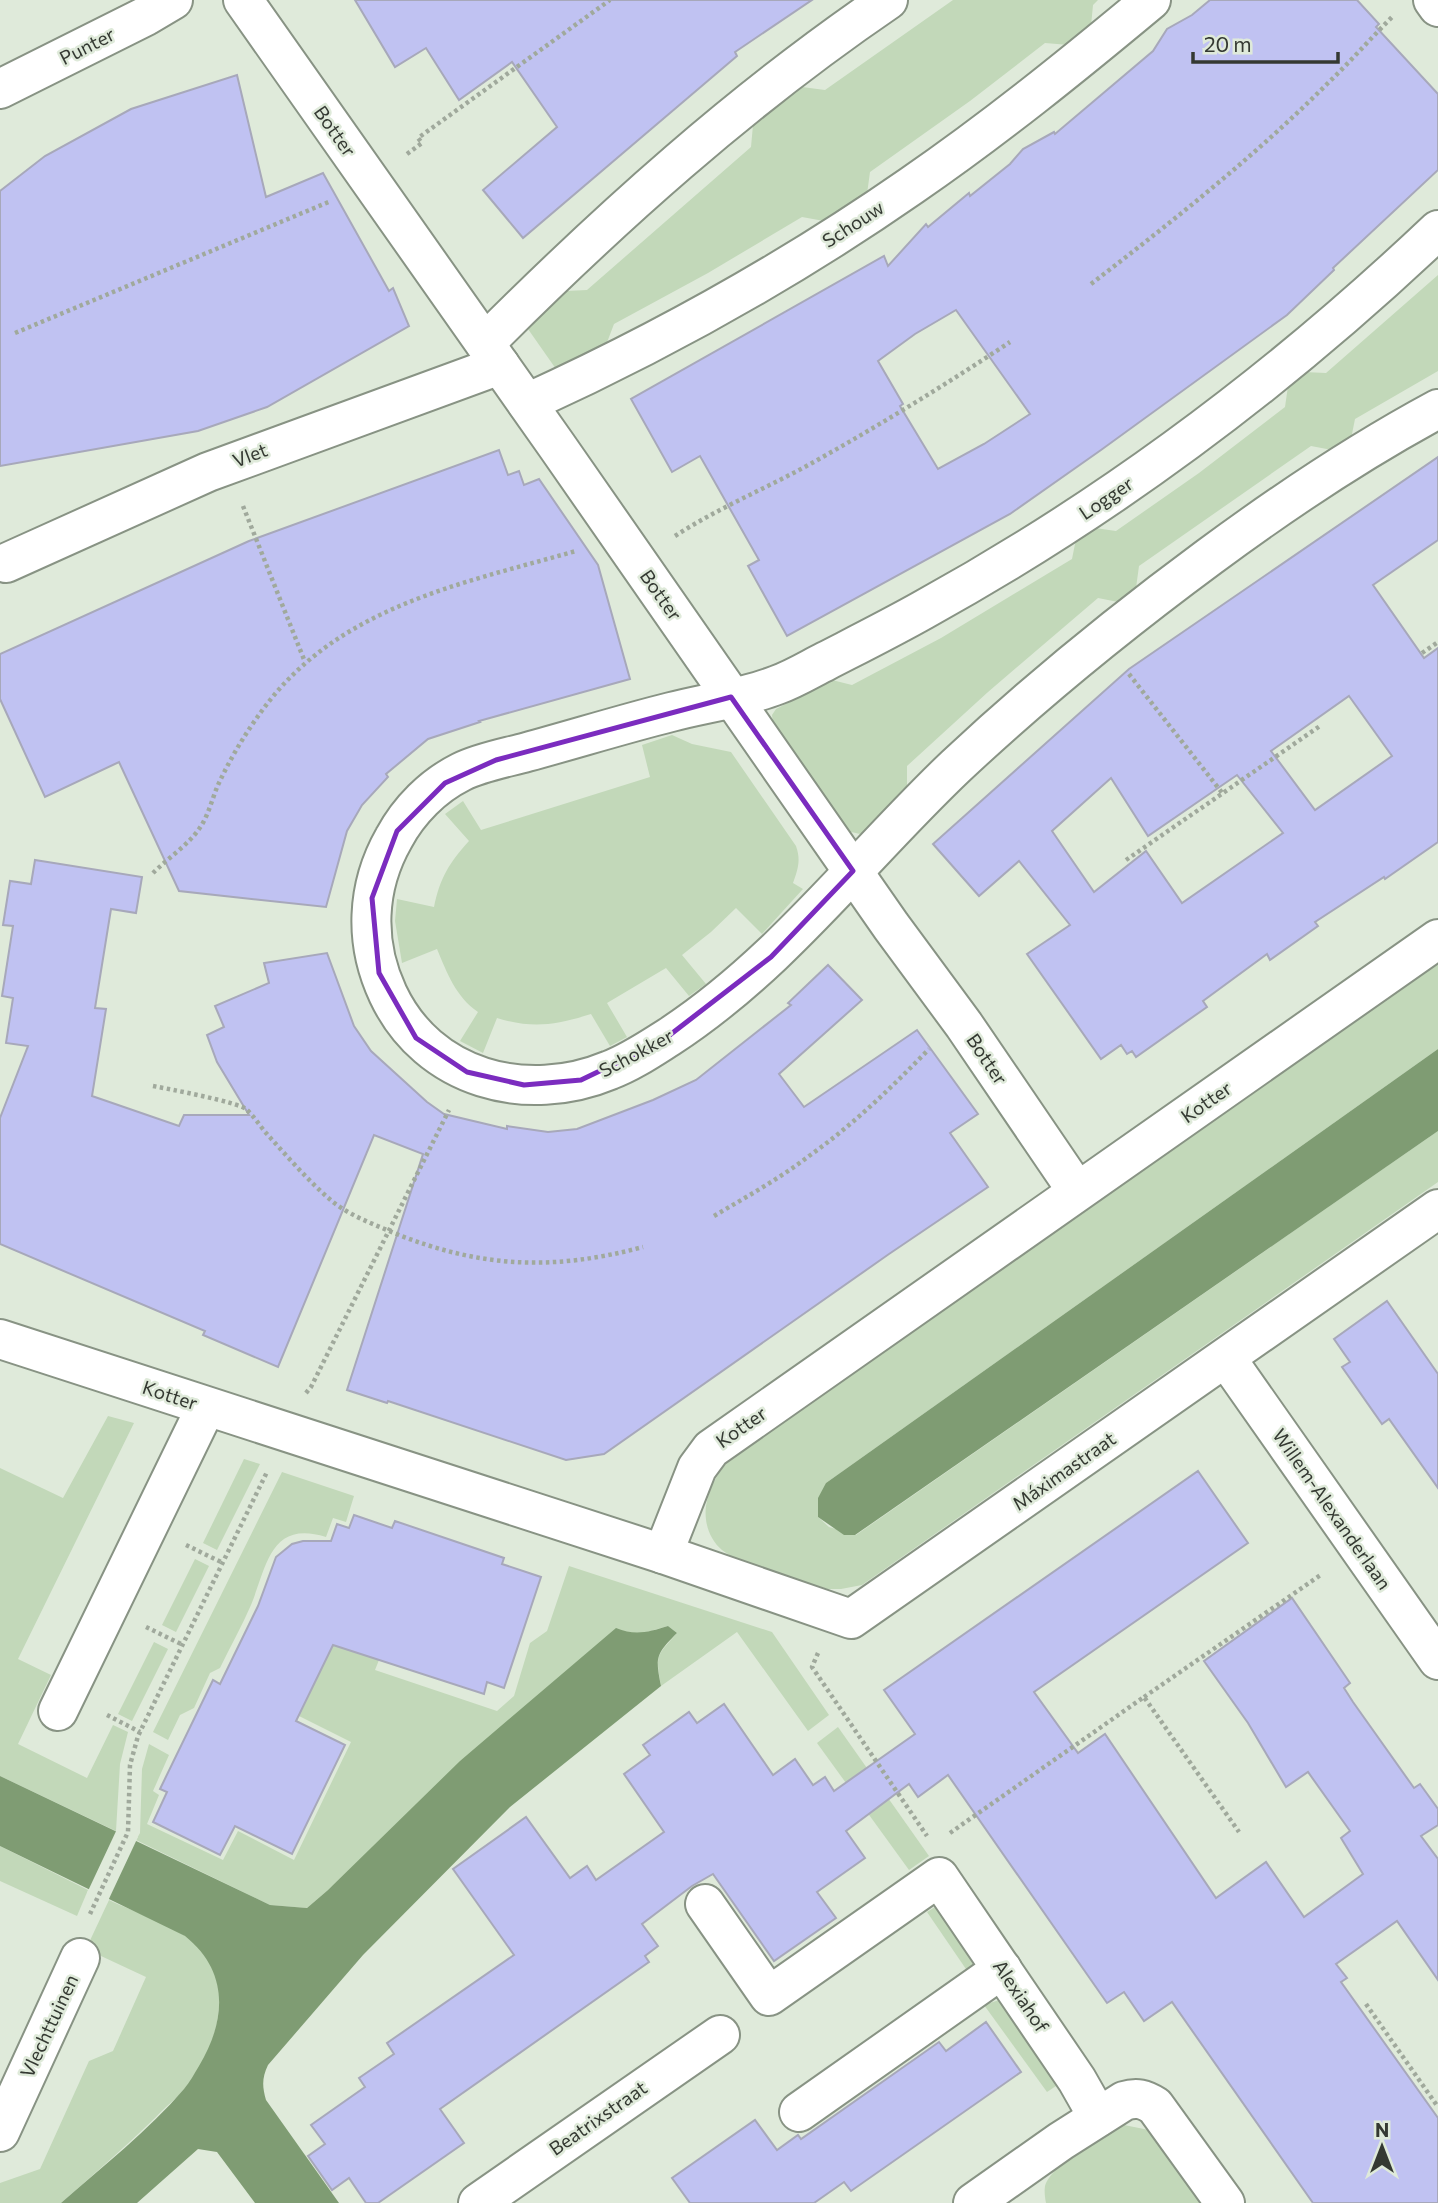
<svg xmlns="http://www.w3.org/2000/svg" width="1438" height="2203" viewBox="0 0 1438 2203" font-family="Commissioner,sans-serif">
<rect width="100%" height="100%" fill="#dfeada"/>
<!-- green -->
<g fill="#c2d8b9">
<polygon points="953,0 1098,0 1093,5 1091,26 1069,45 1045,43 970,101 870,172 867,194 824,221 802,217 708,273 614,324 606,345 556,369 528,329 566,291 587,290 751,147 753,125 802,87 825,90"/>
<polygon points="1438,275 1438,371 1355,419 1351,439 1332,450 1311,446 1139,566 1136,588 1118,602 1098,598 988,692 907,766 907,788 865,831 860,834 847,831 773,724 772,715 776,709 832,680 852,685 941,638 1072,559 1076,539 1095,528 1116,531 1199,473 1285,407 1288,386 1304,372 1326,373"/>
<path d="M 672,735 L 692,744 L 731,752 L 796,846 C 801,860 798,869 793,883 L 803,889 L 762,934 L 736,908 L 711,932 L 682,955 L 706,984 L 689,996 L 666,968 L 607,1003 L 627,1037 L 610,1046 L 591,1014 C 556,1025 533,1029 497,1018 L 483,1053 L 460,1041 L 478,1012 C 456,997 447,973 437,949 L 402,963 L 395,921 L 397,899 L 434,907 C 440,878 449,863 469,841 L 445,814 L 463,801 L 481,830 L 650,777 L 642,745 Z"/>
<path d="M 1438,961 L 1438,1049 L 826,1483 L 818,1517 L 829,1527 L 856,1535 L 1438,1131 L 1438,1182 L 862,1585 L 841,1589 L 827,1589 C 803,1581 738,1564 722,1550 C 709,1539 704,1522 706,1506 C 709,1486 720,1469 734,1455 Z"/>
<polygon points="108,1416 134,1423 18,1659 51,1675 18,1744 87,1778 113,1725 128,1732 120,1764 116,1831 0,1776 0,1468 63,1498"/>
<polygon points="244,1459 260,1464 217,1550 203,1543"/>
<path d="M 282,1472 L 354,1496 L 346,1522 L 333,1518 L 326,1537 C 270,1520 267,1566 251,1605 C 242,1626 230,1647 220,1668 L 210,1673 L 194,1708 L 180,1715 L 168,1740 L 153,1732 Z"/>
<polygon points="195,1559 209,1566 176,1632 162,1625"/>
<path d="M 569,1566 L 772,1632 L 829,1715 L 808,1731 L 737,1632 L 661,1686 C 655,1654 657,1656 677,1633 L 668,1626 L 644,1633 L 628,1633 L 307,1908 L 270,1905 L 136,1840 L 140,1833 L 142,1769 L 149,1744 L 169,1755 L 153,1791 L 159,1795 L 147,1824 L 223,1860 L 238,1831 L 294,1860 L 351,1742 L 297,1715 L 302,1710 L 333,1645 L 379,1660 L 375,1670 L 497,1711 L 514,1696 L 530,1643 L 547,1631 Z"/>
<polygon points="154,1642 168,1649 132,1721 118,1714"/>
<polygon points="838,1727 929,1856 909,1870 817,1743"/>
<polygon points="0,1846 88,1890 77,1916 0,1881"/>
<path d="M 109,1900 C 132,1911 181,1928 198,1946 C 236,1988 217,2048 186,2087 C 177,2098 165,2107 156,2117 C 125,2147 93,2175 61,2203 L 0,2203 L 0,2183 L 40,2169 L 89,2061 L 113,2051 L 146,1977 L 86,1949 Z"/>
<polygon points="935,1907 977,1966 968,1972 927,1912"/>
<polygon points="999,2000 1059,2084 1047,2092 984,2005"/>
<path d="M 1124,2125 L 1149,2130 L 1158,2140 L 1202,2203 L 1046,2203 C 1045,2198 1044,2191 1045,2186 C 1050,2166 1104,2131 1124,2125 Z"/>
</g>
<!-- water -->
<g fill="#7f9c73">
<polygon points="1438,1049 1438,1131 855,1535 844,1535 818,1517 818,1498 826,1483"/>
<path d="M 668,1626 L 677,1633 C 656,1654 655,1657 661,1686 L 510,1807 L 363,1955 L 268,2065 C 262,2078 262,2086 266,2100 L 339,2203 L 255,2203 L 217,2152 L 198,2149 L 137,2203 L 61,2203 C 103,2166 148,2131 184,2089 C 190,2082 194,2074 199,2066 C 226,2021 230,1972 185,1936 L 0,1846 L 0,1776 L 270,1905 L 307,1908 L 328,1890 L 460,1761 L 616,1628 C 635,1636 649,1632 668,1626 Z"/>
</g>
<!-- pier -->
<polygon fill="#dfeada" points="118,1827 138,1837 107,1903 87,1893"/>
<!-- building -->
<g fill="#c0c2f2" stroke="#a7a8ba" stroke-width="2" fill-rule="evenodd">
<polygon points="355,0 812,0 735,52 737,56 523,238 483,190 557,127 512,62 459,100 426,48 395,67"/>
<path d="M 1210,0 L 1357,0 L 1379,24 L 1376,27 L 1438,94 L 1438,170 L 1333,268 L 1334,270 L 1287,315 L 1101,450 L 1010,514 L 787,636 L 748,566 L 759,560 L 700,456 L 672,472 L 631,399 L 884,256 L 888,266 L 926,224 L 928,227 L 969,193 L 970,196 L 1010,164 L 1023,149 L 1054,132 L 1055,134 L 1153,51 L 1167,29 L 1192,15 ZM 956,310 L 1030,414 L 984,444 L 938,469 L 900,406 L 903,404 L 878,361 L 915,334 Z"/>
<polygon points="237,75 266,197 323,173 389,291 393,288 409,326 267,407 198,431 0,466 0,191 45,156 131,109"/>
<polygon points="499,450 508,475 519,471 524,485 539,479 598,565 630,679 479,721 480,722 428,739 386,774 388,777 362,805 347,831 326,907 179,891 119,762 45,797 0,699 0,654 249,541"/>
<path d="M 1438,457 L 1438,540 L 1373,585 L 1424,658 L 1438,648 L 1438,842 L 1385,879 L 1384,877 L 1315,922 L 1318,926 L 1270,960 L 1267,954 L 1203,1001 L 1207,1007 L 1136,1057 L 1132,1051 L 1127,1054 L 1121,1045 L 1101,1059 L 1027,954 L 1070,925 L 1019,861 L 979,896 L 933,844 L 1129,669 ZM 1349,696 L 1392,756 L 1315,810 L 1271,751 ZM 1237,775 L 1283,833 L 1182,903 L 1146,851 L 1094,892 L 1052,831 L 1111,778 L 1148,836 Z"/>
<polygon points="35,860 142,877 136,913 111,909 95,1008 106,1009 92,1096 179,1126 184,1115 249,1115 217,1062 207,1035 224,1027 215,1006 269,983 264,963 327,953 354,1026 371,1051 427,1102 444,1114 507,1129 507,1126 548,1132 577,1129 653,1100 696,1080 791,1005 788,1003 828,965 862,1000 779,1074 804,1107 917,1030 978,1114 950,1133 988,1187 889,1254 604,1454 566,1460 388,1401 387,1403 347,1390 423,1154 374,1135 278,1367 203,1335 205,1331 0,1244 0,1118 28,1046 6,1043 13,998 2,996 13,926 3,925 10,881 31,884"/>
<polygon points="1387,1301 1438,1374 1438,1488 1389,1419 1382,1424 1342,1367 1350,1362 1334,1339"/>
<polygon points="1198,1471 1248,1543 1034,1692 1078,1753 1105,1734 1216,1898 1266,1862 1304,1917 1363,1874 1341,1838 1350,1831 1308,1772 1286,1787 1248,1723 1204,1661 1292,1598 1350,1683 1344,1688 1353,1702 1414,1788 1420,1784 1438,1809 1438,1825 1421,1836 1438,1859 1438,1980 1397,1921 1336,1964 1347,1978 1341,1982 1438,2118 1438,2203 1313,2203 1172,2002 1144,2021 1124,1992 1107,2003 948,1775 918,1797 909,1784 846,1831 865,1858 817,1892 836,1918 774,1961 713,1874 692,1886 642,1924 658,1946 645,1956 649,1962 440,2109 464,2143 378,2203 366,2203 349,2178 332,2190 308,2156 325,2144 311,2125 365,2087 359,2078 394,2054 387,2043 514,1955 453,1869 526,1817 570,1878 587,1866 596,1880 664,1832 624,1774 650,1755 643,1745 689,1712 697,1723 724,1704 773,1775 795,1759 813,1785 825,1777 834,1791 915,1734 884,1690"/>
<polygon points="354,1515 392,1528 395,1521 504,1558 502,1564 541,1577 504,1688 487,1682 484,1694 333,1645 296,1721 345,1745 292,1854 235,1826 220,1855 153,1822 167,1792 160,1789 213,1680 220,1684 258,1606 276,1557 292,1544 303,1541 331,1541 337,1524 349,1528"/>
<polygon points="986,2022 1021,2072 851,2191 844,2182 814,2203 690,2203 672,2178 755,2120 777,2150 798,2135 801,2139 939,2042 946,2051"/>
</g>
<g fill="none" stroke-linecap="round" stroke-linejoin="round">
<!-- minor casing -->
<g stroke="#889384" stroke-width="42">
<g id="minor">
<polyline points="243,0 557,446 891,926 964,1025 1077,1191"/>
<polyline points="1433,0 1438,7"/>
<polyline points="0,89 146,16 173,0"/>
<path d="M 1438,230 C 1283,377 1110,507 923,610 C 891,628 859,644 826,661 C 810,669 794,679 777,685 C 744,698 706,703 671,712 C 623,724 575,739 527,752 C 505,758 481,762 461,772 C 433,786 409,810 394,838 C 366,887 364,943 388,994 C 428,1079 526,1105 610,1070 C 631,1062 650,1049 669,1037 C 781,964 860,857 956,766 C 1036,691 1121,622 1209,557 C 1282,503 1358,452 1438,409"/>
<path d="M 485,343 C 610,218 741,100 888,0"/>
<path d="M 527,403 C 661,342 790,270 911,186 C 994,129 1073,65 1151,0"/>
<polyline points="6,563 208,472 500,365"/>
<polyline points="0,1339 663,1554 851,1619 1438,1209"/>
<polyline points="1226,1358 1438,1660"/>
<polyline points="663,1554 697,1468 711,1449 1438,939"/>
<polyline points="58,1711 206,1407"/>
<polyline points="705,1904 769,1996 939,1877 1077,2080 1098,2117"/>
<polyline points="799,2112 1002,1969"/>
<polyline points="0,2132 80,1958"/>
<polyline points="478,2203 720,2035"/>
<path d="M 973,2203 L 1061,2141 L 1124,2101 C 1137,2097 1144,2099 1155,2106 L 1225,2203"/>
</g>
</g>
<!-- path -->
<g stroke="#a0a99c" stroke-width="4.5" stroke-dasharray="3.5 3.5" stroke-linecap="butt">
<polyline points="407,154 422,143 418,138 610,0"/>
<path d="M 1091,284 C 1173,221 1254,157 1327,84 C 1350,62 1371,38 1394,15"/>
<polyline points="15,333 331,201"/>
<polyline points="243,506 305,662"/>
<path d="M 675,536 C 718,508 767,488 812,463 C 880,425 945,385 1010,342"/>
<polyline points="1422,653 1438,642"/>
<polyline points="1129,674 1223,794"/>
<polyline points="1126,860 1320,726"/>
<path d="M 153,873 C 166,860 189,844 199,829 C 208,817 212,799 218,785 C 230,759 245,734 261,712 C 336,607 460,584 576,551"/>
<path d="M 153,1086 C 169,1089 237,1102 246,1109 C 253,1115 260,1126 266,1133 C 287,1156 309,1182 333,1202 C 351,1216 373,1224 394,1233 C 481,1268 553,1271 643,1247"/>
<path d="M 714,1216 C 746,1197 779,1179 809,1156 C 853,1125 891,1088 929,1049"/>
<polyline points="306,1393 311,1387 449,1110"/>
<polyline points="186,1545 223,1563"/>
<polyline points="146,1627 183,1645"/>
<polyline points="818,1653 812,1667 927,1836"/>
<polyline points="1144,1697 1322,1574"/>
<polyline points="107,1715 140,1732"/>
<polyline points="950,1833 1144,1697 1239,1832"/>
<polyline points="90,1914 128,1832 130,1765 138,1736 267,1472"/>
<polyline points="1366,2004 1438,2107"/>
</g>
<!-- minor -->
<use href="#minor" stroke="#fff" stroke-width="38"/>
</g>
<!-- marked area -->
<path fill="none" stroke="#7b2cbf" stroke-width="5" stroke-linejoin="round" d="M 731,697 L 853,871 L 771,957 L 662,1041 L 581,1080 L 524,1085 L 467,1072 L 416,1038 L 379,973 L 372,898 L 397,831 L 445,783 L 496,760 Z"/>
<g text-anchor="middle" stroke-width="5" stroke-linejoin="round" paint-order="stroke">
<!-- street labels -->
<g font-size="19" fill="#343932" stroke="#dfeada">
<text transform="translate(87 46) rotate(-27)" y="7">Punter</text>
<text transform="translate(335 131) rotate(55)" y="7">Botter</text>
<text transform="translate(853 224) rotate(-33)" y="7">Schouw</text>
<text transform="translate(250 455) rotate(-21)" y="7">Vlet</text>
<text transform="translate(1106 498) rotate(-34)" y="7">Logger</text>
<text transform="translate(661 595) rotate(55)" y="7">Botter</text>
<text transform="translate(636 1053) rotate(-28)" y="7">Schokker</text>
<text transform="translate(987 1059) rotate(56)" y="7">Botter</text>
<text transform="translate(1206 1102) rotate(-35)" y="7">Kotter</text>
<text transform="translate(170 1395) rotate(18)" y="7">Kotter</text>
<text transform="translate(741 1427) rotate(-35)" y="7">Kotter</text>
<text transform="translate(1064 1471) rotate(-35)" y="7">Máximastraat</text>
<text transform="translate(1332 1509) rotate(55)" y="7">Willem-Alexanderlaan</text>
<text transform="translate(1021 1996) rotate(56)" y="7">Alexiahof</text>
<text transform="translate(49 2026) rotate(-65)" y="7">Vlechttuinen</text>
<text transform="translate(598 2118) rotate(-35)" y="7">Beatrixstraat</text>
</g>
</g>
<!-- north arrow -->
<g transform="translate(1382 2147)" stroke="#dfeada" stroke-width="5" paint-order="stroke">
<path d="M0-5L12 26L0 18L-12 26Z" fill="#343932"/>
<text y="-10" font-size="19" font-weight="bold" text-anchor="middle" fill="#343932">N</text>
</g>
<!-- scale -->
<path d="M1193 52v10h145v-10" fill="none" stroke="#343932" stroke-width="3.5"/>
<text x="1204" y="52" font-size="21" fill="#343932" stroke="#dfeada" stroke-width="5" paint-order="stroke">20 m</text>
</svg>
